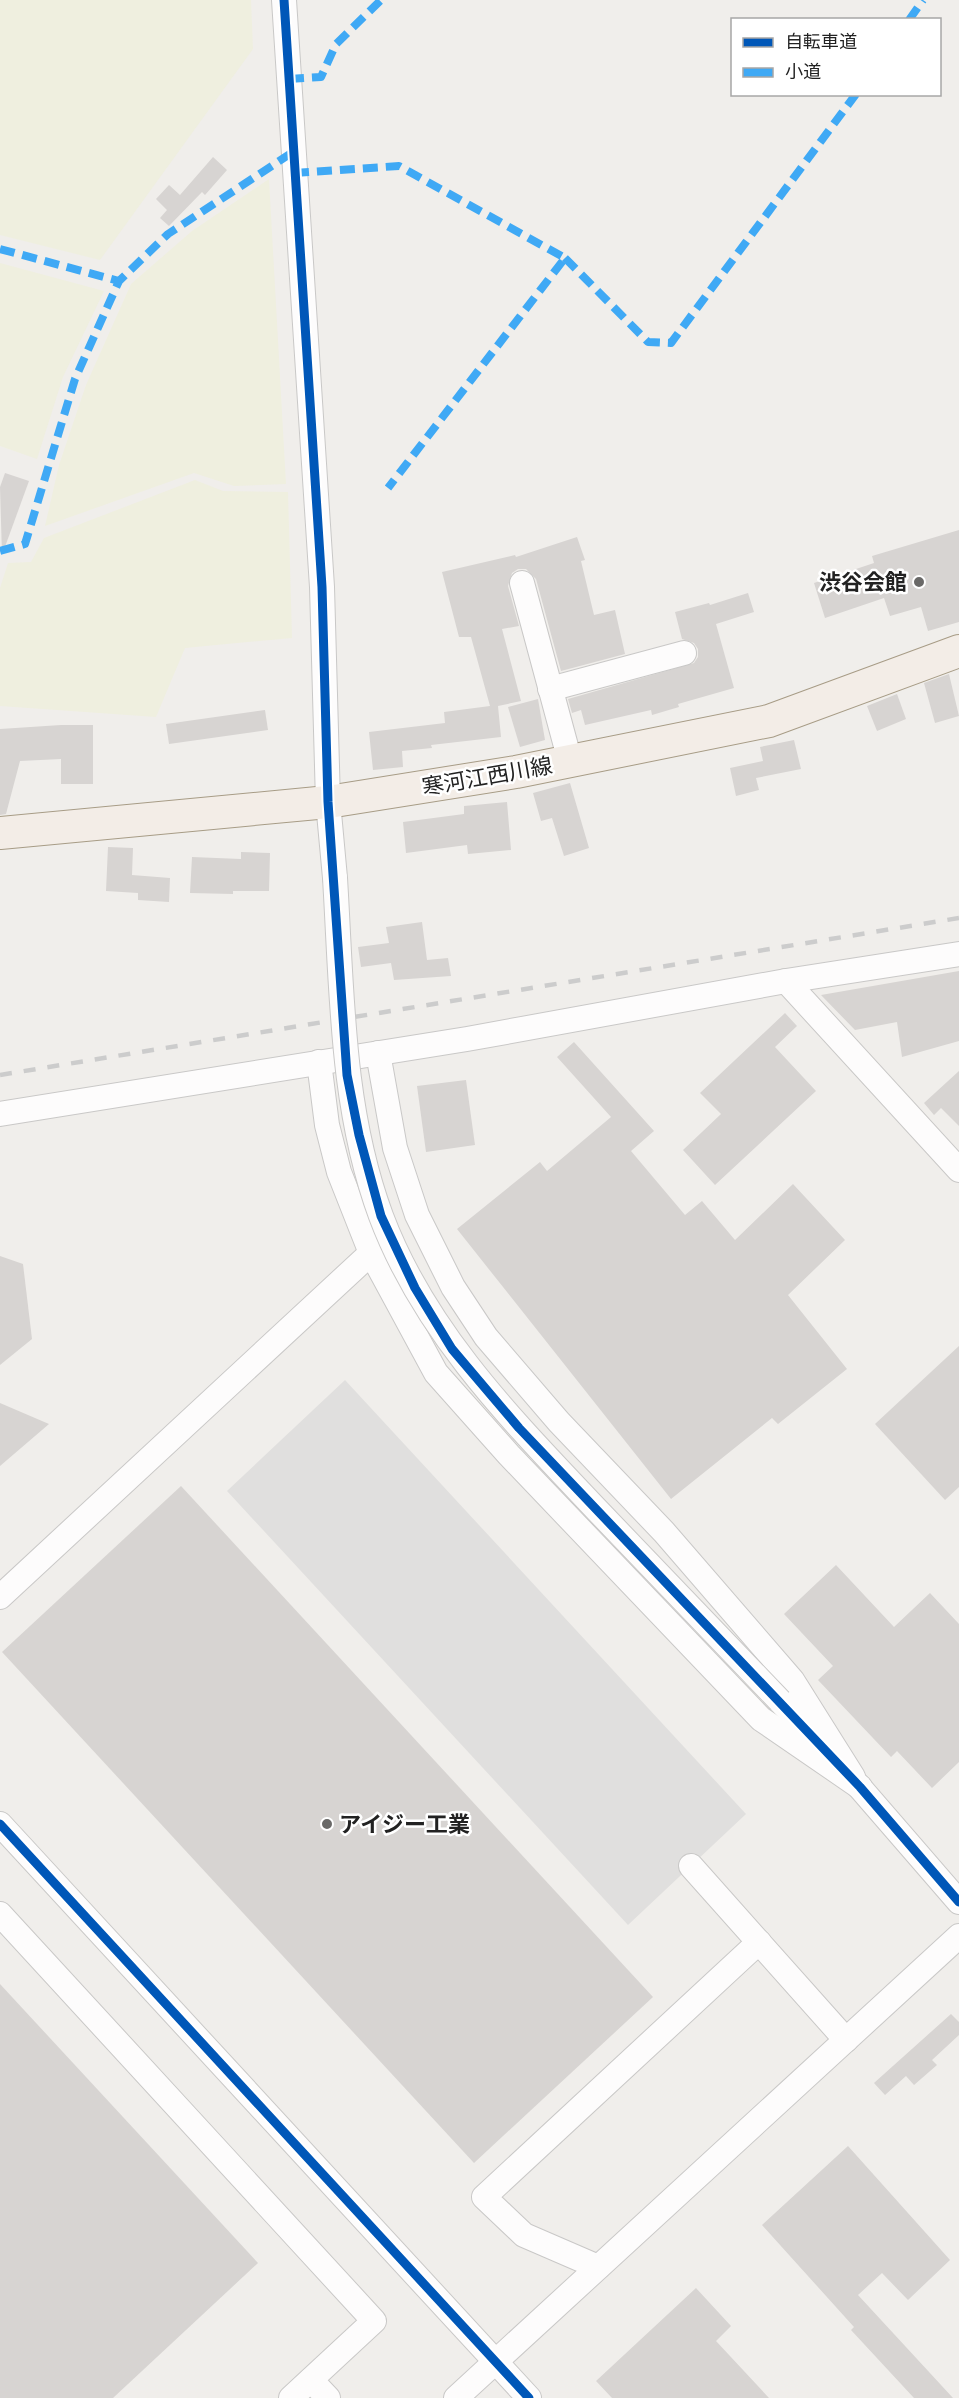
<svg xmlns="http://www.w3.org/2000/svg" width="959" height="2398" viewBox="0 0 959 2398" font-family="'Titillium Web','Noto Sans JP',sans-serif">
<rect width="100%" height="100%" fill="#f0eeeb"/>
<!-- farmland -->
<g fill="#efefdf">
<polygon points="0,0 251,0 253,49 100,260 0,235"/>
<polygon points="269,179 286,484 234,486 194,473 45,526 59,465 86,385 131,284 192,231"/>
<polygon points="0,263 104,291 63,377 37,459 0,446"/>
<polygon points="195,480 223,491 288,492 292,638 185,648 156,717 0,706 0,588 8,563 31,562 44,538"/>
</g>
<!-- parking -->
<polygon fill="#e0dfde" points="345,1380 746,1814 628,1925 227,1491"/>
<!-- building -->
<g fill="#d7d4d2">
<polygon points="213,157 227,170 205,195 202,192 169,226 160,218 167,210 156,199 169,185 180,195"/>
<polygon points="5,473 29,481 2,555 0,487"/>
<polygon points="959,530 959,622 928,631 921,607 890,616 884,598 825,618 814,583 874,563 872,556"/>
<polygon points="577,537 585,560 581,561 594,615 615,610 625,654 561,671 536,579 526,569 518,569 512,573 508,586 519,626 502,629 521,701 498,706 501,737 431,745 432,748 402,751 403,767 373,770 369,732 445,723 444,712 490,706 471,637 459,637 442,572 515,555 516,557"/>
<polygon points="748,593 754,612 716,624 734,688 678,704 679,707 652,715 651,710 585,725 581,710 572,713 568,699 694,663 698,657 698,649 694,643 682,639 675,612 709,603 710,605"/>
<polygon points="949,674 959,716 935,723 924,683"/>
<polygon points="897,694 906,719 877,731 867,706"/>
<polygon points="538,699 545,740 520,747 508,707"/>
<polygon points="265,710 268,730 169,744 166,724"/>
<polygon points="61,725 93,725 93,784 61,784 61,759 20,761 6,814 0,815 0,729"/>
<polygon points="794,740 801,769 756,778 759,790 736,796 730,768 763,761 760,747"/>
<polygon points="570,783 589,848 564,856 552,818 541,821 533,793"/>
<polygon points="507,802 511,850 468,854 467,845 406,853 403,822 464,814 464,806"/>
<polygon points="108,847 133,848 132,875 170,878 169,902 138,900 138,893 106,891"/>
<polygon points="241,852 270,853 269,891 233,891 233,894 190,893 192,857 241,859"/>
<polygon points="422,922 427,960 448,958 451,976 394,980 391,963 361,967 358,947 389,943 386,927"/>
<polygon points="959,971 959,1041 902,1057 897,1022 855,1030 821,995"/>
<polygon points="785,1013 797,1026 775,1047 816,1091 715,1185 683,1150 721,1114 700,1093"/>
<polygon points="574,1042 654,1131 631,1151 685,1215 702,1201 735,1240 793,1184 845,1240 788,1295 847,1369 778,1424 772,1418 671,1499 457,1229 540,1162 547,1171 611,1117 557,1057"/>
<polygon points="959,1071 959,1126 941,1108 934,1115 924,1103"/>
<polygon points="466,1080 475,1145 426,1152 417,1086"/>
<polygon points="0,1256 23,1264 32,1339 0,1365"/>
<polygon points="959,1346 959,1487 945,1500 875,1424"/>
<polygon points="0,1403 49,1424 0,1466"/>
<polygon points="181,1486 653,1997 474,2163 2,1652"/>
<polygon points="836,1565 894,1627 930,1593 959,1624 959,1762 932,1788 897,1751 891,1757 818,1680 833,1666 784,1614"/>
<polygon points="0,1984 258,2263 113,2398 0,2398"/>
<polygon points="951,2014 959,2022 959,2035 932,2060 937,2065 914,2085 906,2076 885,2095 874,2083"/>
<polygon points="848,2146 950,2260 908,2300 882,2273 858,2295 953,2398 914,2398 851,2330 854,2327 762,2225"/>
<polygon points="696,2288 731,2326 716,2341 769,2398 612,2398 596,2381"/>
</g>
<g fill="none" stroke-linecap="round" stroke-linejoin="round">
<!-- minor casing -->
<g stroke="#c9c8c7" stroke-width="26">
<g id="minor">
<polyline points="284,0 322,587 328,802 335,878"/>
<polyline points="522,583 570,761"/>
<polyline points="550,689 684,653"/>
<polyline points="786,981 959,1170"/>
<polyline points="378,1053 395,1148 417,1215 453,1287 486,1337 559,1422 664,1532 792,1680 853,1777"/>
<polyline points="319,1062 327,1125 339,1172 371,1253 436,1373 509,1455 761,1719 860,1787"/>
<polyline points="0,1114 467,1039 786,981 959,954"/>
<polyline points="0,1597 371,1253"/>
<polyline points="780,1701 819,1743"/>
<polyline points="849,1775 959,1902"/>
<polyline points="0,1824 529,2398"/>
<polyline points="691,1866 846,2040"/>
<polyline points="0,1914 374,2321 291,2398"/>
<polyline points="598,2267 524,2235 484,2197 759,1942"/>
<polyline points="311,2380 328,2398"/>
<polyline points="456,2398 959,1936"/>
</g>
</g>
<!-- major casing -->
<g stroke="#a79c86" stroke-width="34">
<polyline id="major" points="0,833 328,802 516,772 769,721 959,651"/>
</g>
<!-- minor -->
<use href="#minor" stroke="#fdfcfc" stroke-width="24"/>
<!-- major -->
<use href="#major" stroke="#f3ede7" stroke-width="32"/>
<!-- rail -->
<polyline stroke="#ccc" stroke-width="4.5" stroke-dasharray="12 12" stroke-linecap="butt" points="0,1075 959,918"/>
<!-- minor-bridge casing -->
<g stroke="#c9c8c7" stroke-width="26" stroke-linecap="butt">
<path id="minor-bridge" d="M 335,878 C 342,991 341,1108 381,1216 C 425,1333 513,1421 597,1510 C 658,1573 719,1637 780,1701"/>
</g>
<!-- minor-bridge -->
<use href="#minor-bridge" stroke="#fdfcfc" stroke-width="24"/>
<!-- quiet -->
<g stroke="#3fa9f5" stroke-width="8" stroke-dasharray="15 8" stroke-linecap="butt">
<polyline points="909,20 923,0"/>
<polyline points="289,79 321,77 336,44 381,0"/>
<polyline points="294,173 399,166 565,258 388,488"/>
<polyline points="0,249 119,281"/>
<polyline points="565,258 648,342 671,343 856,94"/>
<polyline points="0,551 25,544 75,379 119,281 168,234 293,152"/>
</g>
<!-- cycleway casing -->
<g stroke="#fff" stroke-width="13">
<g id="cycleway">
<polyline points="284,0 322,587 328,802 347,1075 359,1135 381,1216 415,1288 452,1349 519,1428 860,1787 959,1902"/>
<polyline points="0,1824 529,2398"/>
</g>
</g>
<!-- cycleway -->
<use href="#cycleway" stroke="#0057b8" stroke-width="9"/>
</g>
<!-- markers -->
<g fill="#6a6968" stroke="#fff" stroke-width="2">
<circle cx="919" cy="582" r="6"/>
<circle cx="327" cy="1824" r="6"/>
</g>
<g text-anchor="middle" stroke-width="5" stroke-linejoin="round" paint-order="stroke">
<!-- poi labels -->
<g font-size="22" font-weight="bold" fill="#222" stroke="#fff" text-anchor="end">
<text x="907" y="590">渋谷会館</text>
<text x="339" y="1832" text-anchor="start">アイジー工業</text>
</g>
<!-- street labels -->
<g font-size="22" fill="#222" stroke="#fff">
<text transform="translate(487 776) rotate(-10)" y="8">寒河江西川線</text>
</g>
</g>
<!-- legend -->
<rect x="731" y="18" width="210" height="78" fill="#ffffff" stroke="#a7a7a7" stroke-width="1.5"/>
<rect x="743" y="38" width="30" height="9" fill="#0057b8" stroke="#a7a7a7" stroke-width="1.5"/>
<text x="785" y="48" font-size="18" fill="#222222">自転車道</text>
<rect x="743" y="68" width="30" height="9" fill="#3fa9f5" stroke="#a7a7a7" stroke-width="1.5"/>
<text x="785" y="78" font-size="18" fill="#222222">小道</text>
</svg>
